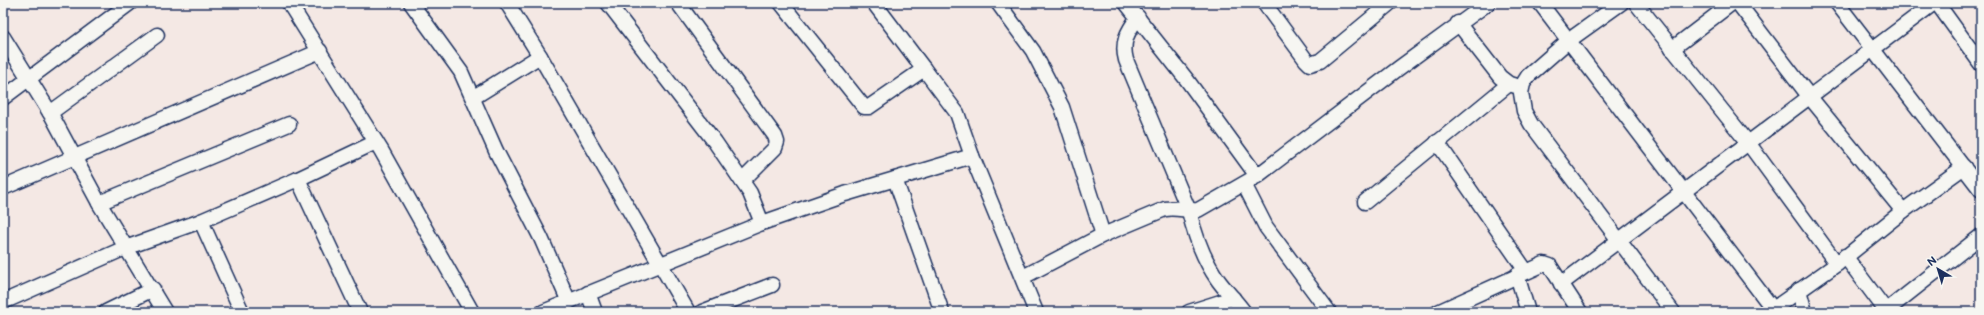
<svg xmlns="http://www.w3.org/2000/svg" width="1984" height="315" viewBox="0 0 1984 315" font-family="'Balsamiq Sans',sans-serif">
<rect width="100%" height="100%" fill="#f4e8e4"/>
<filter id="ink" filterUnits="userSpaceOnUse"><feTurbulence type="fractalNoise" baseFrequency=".025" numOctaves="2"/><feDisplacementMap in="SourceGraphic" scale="8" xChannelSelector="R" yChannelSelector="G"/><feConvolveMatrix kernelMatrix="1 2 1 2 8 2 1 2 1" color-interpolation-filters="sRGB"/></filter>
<g filter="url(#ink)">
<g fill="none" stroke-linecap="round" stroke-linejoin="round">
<!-- street casing -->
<g stroke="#1b2f5e" stroke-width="17">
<g id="street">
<polyline points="289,3 381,150 472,312"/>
<polyline points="411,3 461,72 496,151 541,238 569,302"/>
<polyline points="507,3 540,56 688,312"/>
<polyline points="608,3 715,142 750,193 762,223"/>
<polyline points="678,3 775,136 777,142 775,148 742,181"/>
<polyline points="781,3 864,107 869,107 924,69 874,3"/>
<polyline points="998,3 1033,51 1062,107 1103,235"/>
<polyline points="1126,3 1187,80 1257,176"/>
<polyline points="1264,3 1306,60 1310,64 1320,61 1390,3"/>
<polyline points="1540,3 1773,309"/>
<polyline points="1621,3 1568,41 1528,76 1523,84 1521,93 1524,111 1531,124 1673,312"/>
<polyline points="1636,3 1749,144 1837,264"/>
<polyline points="1738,3 1809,96 1903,211"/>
<polyline points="1837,3 1981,190"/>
<polyline points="1937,3 1981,64"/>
<path d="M 1138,17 C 1128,31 1121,42 1126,60 L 1189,211 C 1195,236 1203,259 1218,280 C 1226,291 1236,301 1244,312"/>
<polyline points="1458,23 1500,77 1509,84 1516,86"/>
<polyline points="3,37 52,116 99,203 165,312"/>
<polyline points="1672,49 1732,3"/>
<polyline points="924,69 957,113 972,156 1036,312"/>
<polyline points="474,97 540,56"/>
<polyline points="3,98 130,3"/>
<polyline points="50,113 157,35"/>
<polyline points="1437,142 1526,271"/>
<polyline points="298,179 360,312"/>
<polyline points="895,179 942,312"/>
<polyline points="1244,184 1266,227 1329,312"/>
<polyline points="3,188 320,51"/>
<polyline points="1365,202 1509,84"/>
<polyline points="99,203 289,124"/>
<polyline points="201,221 242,312"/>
<polyline points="1845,256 1887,312"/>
<polyline points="1517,275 1528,312"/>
<path d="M 1023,277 L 1103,235 L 1165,209 C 1177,207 1186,211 1198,210 L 1257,176 L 1399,68 L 1488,3"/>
<polyline points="1561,284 1934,3"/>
<polyline points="1799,290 1805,312"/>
<polyline points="588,293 595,312"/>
<polyline points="3,302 125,248 201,221 298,179 376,142"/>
<polyline points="1886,311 1981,236"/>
<polyline points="106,312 153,289"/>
<polyline points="543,312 762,223 845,194 972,156"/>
<polyline points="702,312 772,285"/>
<polyline points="1189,312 1233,298"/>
<polyline points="1438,312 1544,264 1550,266 1580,312"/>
<polyline points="1769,312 1837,264 1903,211 1964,167"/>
</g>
</g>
<!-- street -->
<use href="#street" stroke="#f6f6f2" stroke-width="14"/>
</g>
</g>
<!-- margin -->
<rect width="1984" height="315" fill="none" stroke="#f6f6f2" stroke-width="16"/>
<rect x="8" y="8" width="1968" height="299" fill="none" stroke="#1b2f5e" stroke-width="1.5" filter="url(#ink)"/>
<!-- north arrow -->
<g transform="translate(1938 269) rotate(322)" stroke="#f6f6f2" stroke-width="3" paint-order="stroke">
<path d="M0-3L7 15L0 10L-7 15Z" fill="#1b2f5e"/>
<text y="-6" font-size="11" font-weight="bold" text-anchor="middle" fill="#1b2f5e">N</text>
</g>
</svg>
